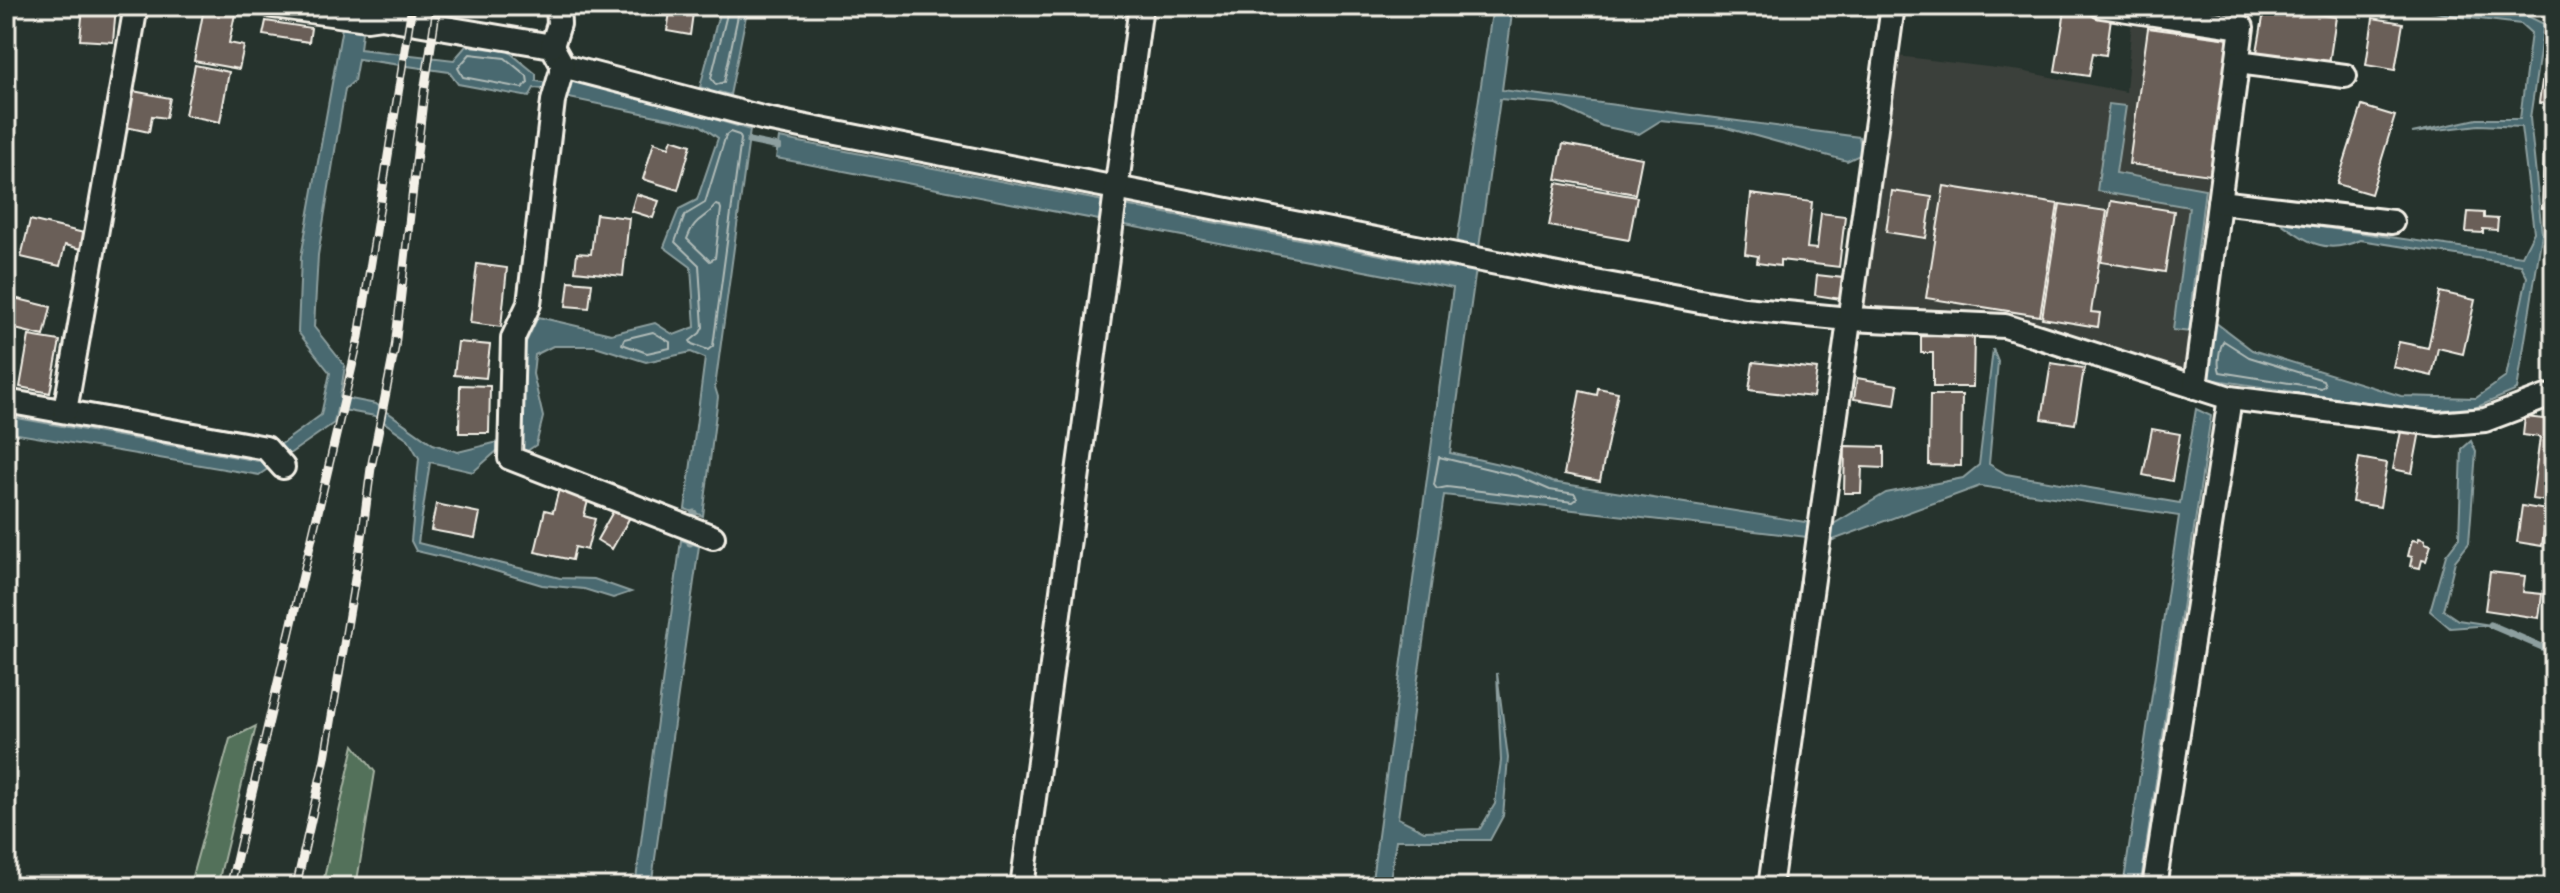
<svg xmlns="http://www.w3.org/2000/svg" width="2560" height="893" viewBox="0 0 2560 893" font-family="Kalam,sans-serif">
<rect width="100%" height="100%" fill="#26332d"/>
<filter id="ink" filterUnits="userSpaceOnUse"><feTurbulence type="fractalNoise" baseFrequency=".0125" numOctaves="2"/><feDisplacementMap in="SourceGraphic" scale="16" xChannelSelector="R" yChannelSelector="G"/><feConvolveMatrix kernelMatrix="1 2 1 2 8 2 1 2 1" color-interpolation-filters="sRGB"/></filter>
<g filter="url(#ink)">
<!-- built -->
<polygon fill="#3a403a" points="2133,6 2238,18 2186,378 2011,320 1844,307 1881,54 2021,71 2126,92"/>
<!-- green -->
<g fill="#53715a" stroke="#a4b1a1" stroke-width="2">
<polygon points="256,726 217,887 189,887 230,739"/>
<polygon points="354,745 375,772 356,887 322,887"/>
</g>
<!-- water -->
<g fill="#49696f" stroke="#8d9f9f" stroke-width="2">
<polygon points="721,6 748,6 730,95 719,92 714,119 750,130 715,387 718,397 703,516 685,509 705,358 691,352 646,362 595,346 553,346 535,355 533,374 543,417 536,445 524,453 514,443 519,357 538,317 611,334 655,323 674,335 695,327 691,267 664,247 679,209 697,200 718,138 700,125 564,97 563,91 534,88 529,97 458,84 449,72 358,59 354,81 345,89 318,255 314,327 345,366 340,397 376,404 433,444 458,452 498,442 498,450 473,472 430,462 418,543 560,578 594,579 631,592 613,598 584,589 542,585 472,564 416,551 411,541 419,458 408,439 375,416 337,409 334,423 259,475 6,432 6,416 258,461 321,415 330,373 298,332 301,257 342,27 362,32 360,49 454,60 466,46 508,51 536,74 536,81 565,86 566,80 702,113 709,90 700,87"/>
<polygon points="1493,6 1513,6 1502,90 1859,137 1862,154 1847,161 1723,127 1660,121 1639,134 1602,126 1556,104 1500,99 1450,453 1521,469 1552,482 1830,526 1886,493 1963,478 1979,465 1993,349 1998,362 1989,464 2006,474 2180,503 2196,409 2211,416 2140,887 2123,887 2179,516 1980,486 1833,540 1444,495 1398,818 1424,831 1480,829 1495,804 1501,761 1497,673 1508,758 1503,816 1490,840 1396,840 1389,887 1371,887 1453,288 776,158 779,138 1453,269"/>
<path d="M 2403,6 L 2507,6 L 2544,24 L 2530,118 L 2542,234 L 2517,390 L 2475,408 L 2422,411 L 2209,379 L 2213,345 L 2191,332 L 2173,330 L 2189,207 L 2097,191 L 2109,104 L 2126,106 L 2116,173 L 2205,189 L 2191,304 L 2252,350 L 2401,396 L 2476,398 L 2506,377 L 2527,277 L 2521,265 L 2360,240 C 2324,256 2307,241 2278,221 L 2522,256 L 2534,232 L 2521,127 L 2479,125 L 2412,133 L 2477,119 L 2520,119 L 2531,33 L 2521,24 L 2462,17 Z"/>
<polygon points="2471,441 2476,452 2469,543 2455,561 2443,610 2458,620 2491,625 2450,628 2430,611 2446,555 2459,538 2462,449"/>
<polygon points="681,540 699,546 651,887 635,887"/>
</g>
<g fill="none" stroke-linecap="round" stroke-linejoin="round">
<!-- shore -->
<g stroke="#b0bbb8" stroke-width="2">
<polyline points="729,6 711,78 716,85 724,82 740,6"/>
<polygon points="470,54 505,58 527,76 528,83 522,88 463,77 458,68"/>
<polygon points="730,132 739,135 741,139 713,346 708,350 692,344 690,341 700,333 703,327 699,265 675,242 685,215 705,203 726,135"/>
<path d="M 716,205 L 720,206 L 721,209 L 715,258 L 710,261 L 687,239 C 696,215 703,222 716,205 Z"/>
<polygon points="653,332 670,342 670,348 647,353 622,344 624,339"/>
<path d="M 2224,341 L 2249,357 L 2323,380 L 2325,385 L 2321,388 L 2220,372 C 2217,365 2219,347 2224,341 Z"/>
<polygon points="1439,457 1518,476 1550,490 1575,494 1577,499 1573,502 1447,487 1437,489 1434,485"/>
</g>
<!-- stream -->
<g stroke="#8d9f9f" stroke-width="7">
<polyline points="749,141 778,147"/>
<polyline points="690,543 694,513"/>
<polyline points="2491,625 2554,652"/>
<polyline points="2550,887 2554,858"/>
</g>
</g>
<!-- building -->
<g fill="#6a5e58" stroke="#f4f1e8" stroke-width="2">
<polygon points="83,6 116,6 113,42 80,40"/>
<polygon points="671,6 694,6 690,35 667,31"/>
<polygon points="2265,6 2336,17 2329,64 2257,52"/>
<polygon points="204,8 235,14 229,43 244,46 239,69 194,61"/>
<polygon points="2065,11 2111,18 2106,55 2093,53 2089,76 2055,71"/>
<polygon points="2373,18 2403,23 2395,70 2366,65"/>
<polygon points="266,21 311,28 309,42 263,35"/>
<polygon points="2148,28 2229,39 2210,175 2129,164"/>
<polygon points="195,65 229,72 220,122 185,115"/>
<polygon points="2542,81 2554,82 2554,105 2539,103"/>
<polygon points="133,91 170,98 166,118 152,116 149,132 126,127"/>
<polygon points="2362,106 2395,116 2371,194 2337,184"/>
<polygon points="672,139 691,145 678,190 643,179 654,142 669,147"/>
<polygon points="1563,144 1642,158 1635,194 1556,179"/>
<polygon points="2544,152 2554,152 2554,208 2542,208"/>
<polygon points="1557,183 1637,197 1629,240 1549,226"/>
<polygon points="1944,186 2058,204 2040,316 1926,298"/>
<polygon points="1892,191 1932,197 1926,238 1886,232"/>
<polygon points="636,194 659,201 653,218 631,211"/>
<polygon points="1751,194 1812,202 1807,248 1817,249 1821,213 1845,216 1839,267 1780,260 1780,266 1757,263 1758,256 1745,254"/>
<polygon points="2111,201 2174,211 2165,272 2101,262"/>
<polygon points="2060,204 2107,211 2091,312 2100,313 2098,327 2042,318"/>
<polygon points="2468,212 2484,213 2484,218 2498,219 2497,230 2483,229 2483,233 2466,232"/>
<polygon points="596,214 629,218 623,276 575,271 577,253 591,254"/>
<polygon points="30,220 84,233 81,249 65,245 60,266 21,257"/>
<polygon points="477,264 507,268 501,327 470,323"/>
<polygon points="1817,275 1843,278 1841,299 1815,295"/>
<polygon points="569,281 592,283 589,308 566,306"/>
<polygon points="2440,292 2475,300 2463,354 2438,348 2432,376 2393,367 2399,342 2428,348"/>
<polygon points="14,298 51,307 44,336 7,327"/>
<polygon points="29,336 60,341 50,393 20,387"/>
<polygon points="1921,336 1974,337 1973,387 1933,387 1933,353 1921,353"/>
<polygon points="458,342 490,345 486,378 454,375"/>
<polygon points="1753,362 1817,369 1813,397 1749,390"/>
<polygon points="2051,363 2084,368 2075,424 2042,419"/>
<polygon points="1857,378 1898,385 1895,405 1854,399"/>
<polygon points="460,385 490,386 489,433 459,433"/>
<polygon points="1598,388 1618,392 1600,481 1564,474 1580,391 1597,395"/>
<polygon points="1930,395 1962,395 1961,466 1929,465"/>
<polygon points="2525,417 2554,420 2554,502 2532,499 2540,437 2523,435"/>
<polygon points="2402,427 2420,431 2412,473 2393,469"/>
<polygon points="2152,429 2180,434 2172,481 2143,475"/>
<polygon points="1845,446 1884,447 1884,468 1862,467 1861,493 1844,493"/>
<polygon points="2359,458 2387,463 2380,507 2352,502"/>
<polygon points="559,489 589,497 584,516 595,519 587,550 575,547 572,560 535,552 545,510 553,512"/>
<polygon points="436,504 480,513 475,538 431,530"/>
<polygon points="2522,506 2547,510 2542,546 2517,542"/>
<polygon points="615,508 630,517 612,549 597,540"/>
<polygon points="2419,538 2425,540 2425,543 2431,545 2426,561 2422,560 2420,568 2410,566 2412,557 2408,556 2412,540 2418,541"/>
<polygon points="2490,572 2525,576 2523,592 2542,594 2539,618 2485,610"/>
</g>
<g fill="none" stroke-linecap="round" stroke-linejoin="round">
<!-- street casing -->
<g stroke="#f4f1e8" stroke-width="28">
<g id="street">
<polyline points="273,6 367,19 381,17 552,46 563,66 766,119 1573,278 1744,309 1849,319 2005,326 2230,398 2438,424 2485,420 2546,397 2554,396"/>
<polyline points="2101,6 2242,27 2195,387"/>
<polyline points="552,46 559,24 558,6"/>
<polyline points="2238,62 2345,76"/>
<polyline points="563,66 553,101 529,304 513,338 510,458 713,537"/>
<polyline points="2219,202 2392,222"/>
<polyline points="6,401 266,448 283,467"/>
<polyline points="65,411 136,6"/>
<polyline points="1022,887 1141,6"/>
<polyline points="1770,887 1893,6"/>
<polyline points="2154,887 2230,398"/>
</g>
</g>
<!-- street -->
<use href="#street" stroke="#26332d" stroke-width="22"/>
<!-- rail casing -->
<g stroke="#f4f1e8" stroke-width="9">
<g id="rail">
<polyline points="230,887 359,337 412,6"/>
<polyline points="296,887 325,758 362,537 371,468 395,347 424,92 437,6"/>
</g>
</g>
<!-- rail -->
<use href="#rail" stroke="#26332d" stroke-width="6" stroke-dasharray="18" stroke-linecap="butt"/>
</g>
</g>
<!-- margin -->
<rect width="2560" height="893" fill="none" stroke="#26332d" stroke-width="32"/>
<rect x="16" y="16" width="2528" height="861" fill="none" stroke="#f4f1e8" stroke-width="3" filter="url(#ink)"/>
</svg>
